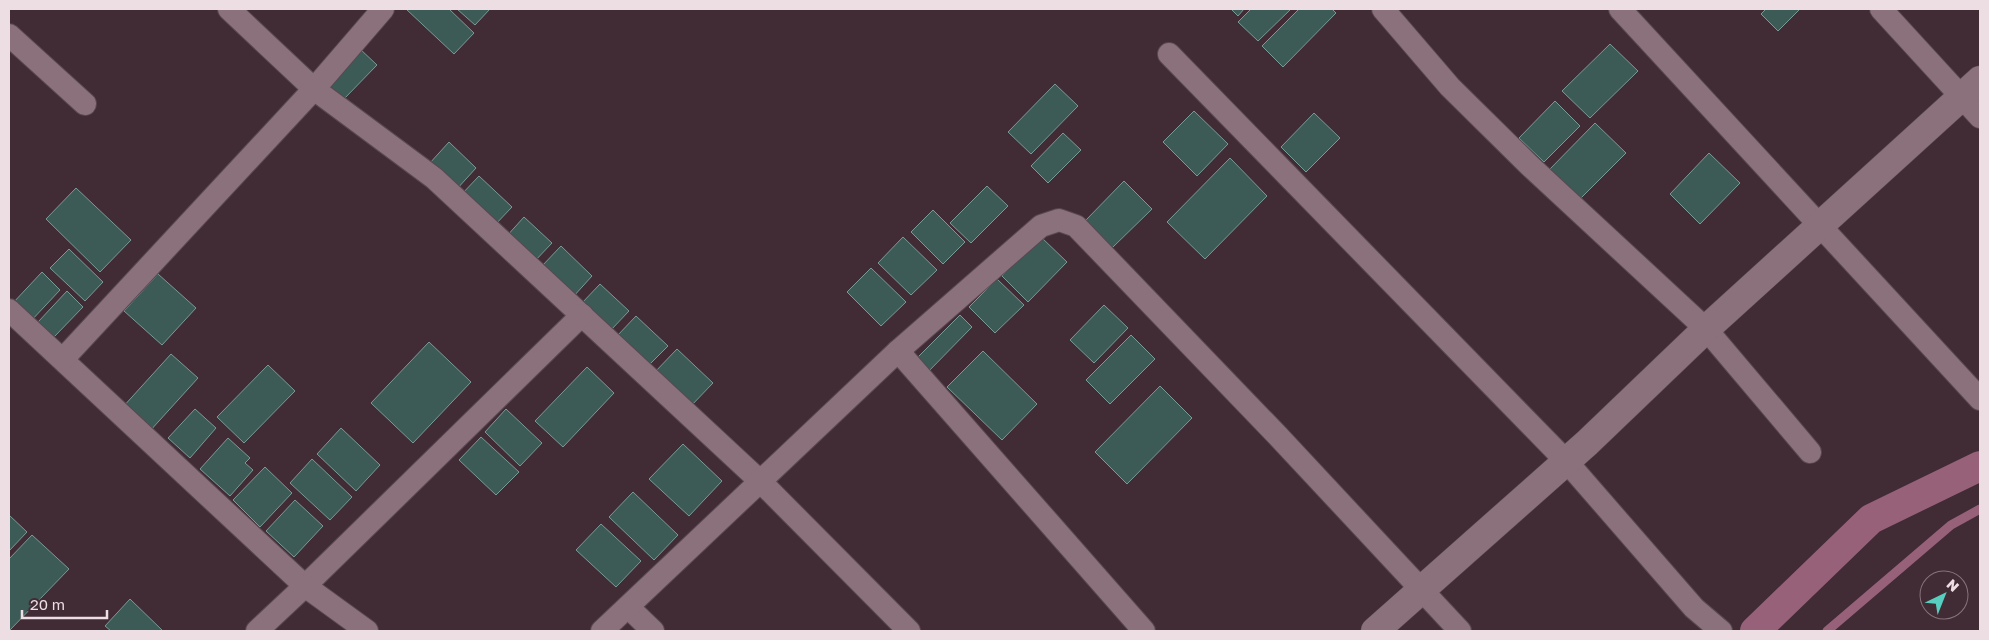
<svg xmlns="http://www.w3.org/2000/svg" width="1989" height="640" viewBox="0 0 1989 640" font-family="'Golos Text',sans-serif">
<rect width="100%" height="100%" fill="#412b35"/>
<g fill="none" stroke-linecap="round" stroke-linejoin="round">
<!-- stream -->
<polyline stroke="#97617a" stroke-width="9" points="1827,631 1951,525 1980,509"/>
<!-- canal -->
<polyline stroke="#97617a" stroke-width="30" points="1755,631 1871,519 1980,466"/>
</g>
<!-- building -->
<g fill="#3c5a56" stroke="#7a9a95">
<polygon points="406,9 449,9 474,33 454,54"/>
<polygon points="457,9 490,9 475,25"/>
<polygon points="1231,9 1244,9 1238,16"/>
<polygon points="1251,9 1291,9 1258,41 1238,22"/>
<polygon points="1299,9 1332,9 1336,13 1283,67 1262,46"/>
<polygon points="1766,9 1800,9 1778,31 1761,14"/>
<polygon points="1610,44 1638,71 1590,118 1562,91"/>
<polygon points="359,48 377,65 343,100 325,83"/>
<polygon points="1055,84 1078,106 1031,154 1008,132"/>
<polygon points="1555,101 1580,126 1544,162 1519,138"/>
<polygon points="1194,111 1228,144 1197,176 1163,142"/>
<polygon points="1314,113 1340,138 1306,172 1281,147"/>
<polygon points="1595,123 1626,153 1578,201 1548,171"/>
<polygon points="1063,133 1081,150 1048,183 1031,166"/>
<polygon points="449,142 476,168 456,190 429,164"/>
<polygon points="1709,153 1740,183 1700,224 1670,194"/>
<polygon points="1230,158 1267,196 1205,259 1167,222"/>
<polygon points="479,176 512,207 493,227 460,196"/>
<polygon points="1124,181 1152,209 1112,248 1085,221"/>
<polygon points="987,186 1008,206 971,243 950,223"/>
<polygon points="76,188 131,240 100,272 46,219"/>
<polygon points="933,210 965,242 943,264 911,232"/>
<polygon points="524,217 552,243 532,264 505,238"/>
<polygon points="903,237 937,270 911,295 878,263"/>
<polygon points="1041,237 1067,262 1028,302 1002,276"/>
<polygon points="561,246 592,276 573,297 541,267"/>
<polygon points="69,249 103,282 85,301 50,268"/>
<polygon points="871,268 906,302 881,326 847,292"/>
<polygon points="42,272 60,290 30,322 12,304"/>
<polygon points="158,274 196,308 162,345 124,311"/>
<polygon points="997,279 1024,305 995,333 969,307"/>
<polygon points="600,284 629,311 610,331 581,304"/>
<polygon points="67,291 83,307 54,337 38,322"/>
<polygon points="1104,305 1128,328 1094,363 1070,340"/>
<polygon points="960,315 972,327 924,376 912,363"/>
<polygon points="636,316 668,346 648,366 617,336"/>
<polygon points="1131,335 1155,359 1110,404 1086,380"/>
<polygon points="429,342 471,382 413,443 371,403"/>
<polygon points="677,349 713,383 689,408 653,374"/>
<polygon points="983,351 1037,404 1002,440 947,387"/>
<polygon points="171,354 198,378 149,432 122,408"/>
<polygon points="268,365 295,391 244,443 217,417"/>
<polygon points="587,367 614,393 563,447 535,421"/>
<polygon points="1160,386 1192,418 1127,484 1095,452"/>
<polygon points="195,409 216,428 190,458 168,438"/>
<polygon points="506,409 542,443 520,466 485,432"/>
<polygon points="341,428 380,465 356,491 317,454"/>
<polygon points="481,437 519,472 496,495 459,460"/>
<polygon points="228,438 250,458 245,463 253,470 230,496 200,469"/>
<polygon points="683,444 722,481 689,516 649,479"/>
<polygon points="312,459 352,497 330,520 290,483"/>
<polygon points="265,467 292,493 260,527 233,500"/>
<polygon points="633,492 678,535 654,560 609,517"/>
<polygon points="295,500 323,526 294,557 266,531"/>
<polygon points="9,515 27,532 9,551"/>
<polygon points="601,524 641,561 616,587 576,550"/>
<polygon points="32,535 69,569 9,631 9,559"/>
<polygon points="130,599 163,631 111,631 105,626"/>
</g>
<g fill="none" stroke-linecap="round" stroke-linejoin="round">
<!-- minor casing -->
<g stroke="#5a4851" stroke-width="24">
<g id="minor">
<polyline points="229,9 314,89 434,178 761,482 909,631"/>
<polyline points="1383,9 1450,87 1529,165 1706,329 1810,452"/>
<polyline points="1620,9 1980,399"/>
<polyline points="1881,9 1980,117"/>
<polyline points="9,35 85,104"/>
<polyline points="1169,54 1567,462 1694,608 1721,631"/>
<polyline points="9,310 305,586 582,315"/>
<polyline points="898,351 1041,226 1059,220 1076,226 1278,436 1460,631"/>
<polyline points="63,359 314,89 383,9"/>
<polyline points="628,607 653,631"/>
<polyline points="257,631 305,586 367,631"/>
<polyline points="602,631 898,351 1144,631"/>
</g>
</g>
<!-- tertiary casing -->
<g stroke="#5a4851" stroke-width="29">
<polyline id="tertiary" points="1375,631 1587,443 1706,329 1980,80"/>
</g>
<!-- minor -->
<use href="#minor" stroke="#8b717c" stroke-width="22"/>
<!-- tertiary -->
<use href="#tertiary" stroke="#8b717c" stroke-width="28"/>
</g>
<!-- border -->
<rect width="1989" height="640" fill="none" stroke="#eddee4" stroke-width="20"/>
<!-- north arrow -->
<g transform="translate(1944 595) rotate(43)"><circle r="24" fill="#412b35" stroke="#86737b"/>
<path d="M0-4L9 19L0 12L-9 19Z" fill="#58cec0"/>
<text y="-8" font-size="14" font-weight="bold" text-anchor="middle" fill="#eddee4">N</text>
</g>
<!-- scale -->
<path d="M22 610v8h85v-8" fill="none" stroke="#eddee4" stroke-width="2.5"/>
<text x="30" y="610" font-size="15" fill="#eddee4" stroke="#412b35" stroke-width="4" paint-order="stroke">20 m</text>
</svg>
